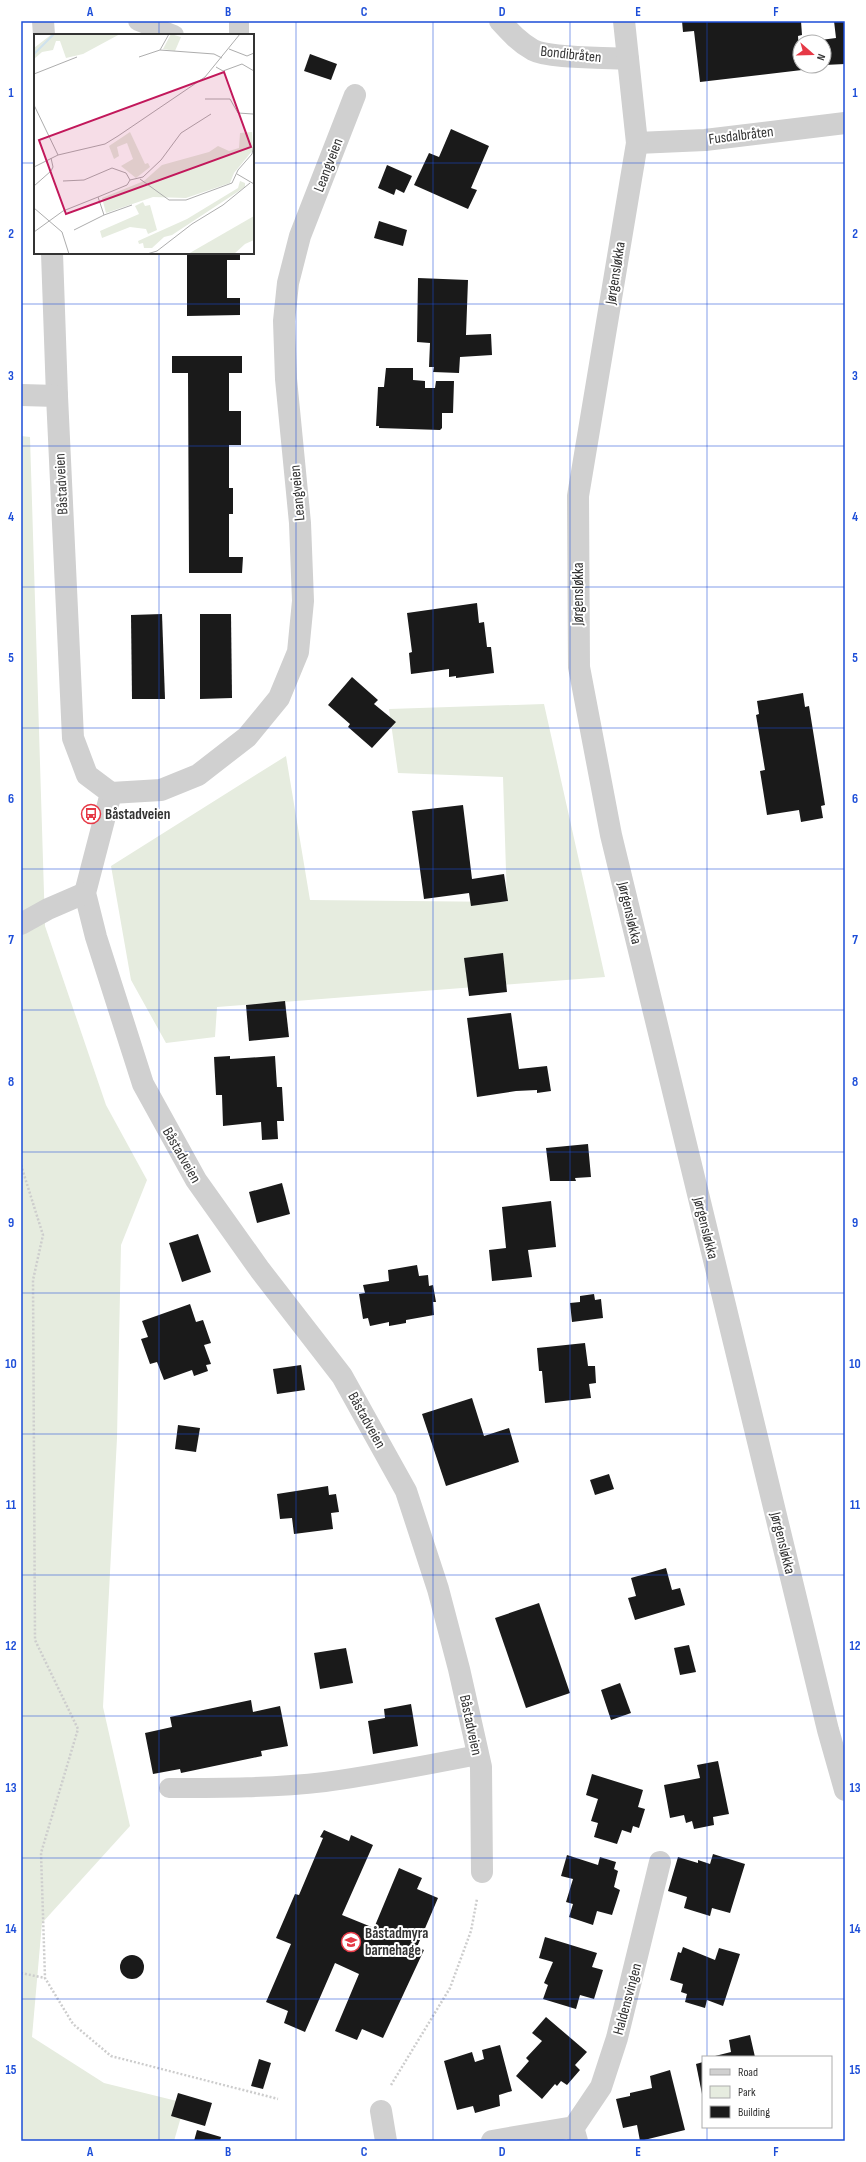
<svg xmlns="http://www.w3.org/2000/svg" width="866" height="2162" viewBox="0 0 866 2162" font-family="'Sofia Sans Condensed',sans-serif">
<rect width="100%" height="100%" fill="#fff"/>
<!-- green -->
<g fill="#e6ecdf">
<polygon points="21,436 30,437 45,926 106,1105 147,1180 121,1245 117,1438 103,1707 130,1826 42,1923 32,2037 104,2083 185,2103 174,2141 21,2141"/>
<polygon points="544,704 605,977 217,1007 215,1037 166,1043 131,980 111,866 286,756 310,900 507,902 503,777 398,773 389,709"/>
</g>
<!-- building -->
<g fill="#1a1a1a">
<polygon points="682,21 801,21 802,35 798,36 800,66 807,67 802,68 802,70 700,82 694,31 683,32"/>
<polygon points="834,21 845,21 845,64 824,65 824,42 813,41 836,38"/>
<polygon points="310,54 337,64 331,80 304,71"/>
<polygon points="451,129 489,146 471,188 477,190 468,209 414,185 429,153 439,157"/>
<polygon points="387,165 412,176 404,193 396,189 394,195 378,188"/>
<polygon points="379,221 407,230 403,246 374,238"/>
<polygon points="187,253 240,253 240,260 227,260 227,298 240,298 240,315 187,316"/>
<polygon points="418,278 468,280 466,335 491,334 492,355 460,357 459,373 433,372 434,367 429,367 430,343 417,342"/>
<polygon points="172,356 242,356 242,373 229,373 229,411 241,411 241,445 229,445 229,488 233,488 233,514 229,514 229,557 243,557 242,573 189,573 188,373 172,373"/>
<polygon points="386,368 413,368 413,380 425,381 425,388 435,388 436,381 454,381 453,413 442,413 442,428 440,430 379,428 379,426 376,426 378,387 384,387"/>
<polygon points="477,603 479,623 484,622 487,647 491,647 494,673 456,678 456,676 449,677 449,669 411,674 409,653 412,652 407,613"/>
<polygon points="162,614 165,699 132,699 131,615"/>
<polygon points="200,614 231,614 232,698 200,699"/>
<polygon points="352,677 378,700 374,704 396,722 372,748 348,727 350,724 328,705"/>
<polygon points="803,693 805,707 809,706 825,805 821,806 823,818 801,822 799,810 767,815 760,771 765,770 756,715 759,714 757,701"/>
<polygon points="463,805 472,879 504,874 508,901 471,906 469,893 424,899 412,811"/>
<polygon points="503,953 507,992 469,996 464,958"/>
<polygon points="285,1001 289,1037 249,1041 246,1005"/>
<polygon points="511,1013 519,1069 547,1066 551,1091 537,1093 537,1090 516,1091 477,1097 467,1018"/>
<polygon points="230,1056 230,1059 275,1056 277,1087 282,1087 284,1121 277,1121 278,1139 262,1140 261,1122 223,1126 222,1095 216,1095 214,1057"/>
<polygon points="588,1144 591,1177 575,1178 576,1181 550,1181 546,1148"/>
<polygon points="282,1183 290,1214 257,1223 249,1192"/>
<polygon points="551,1201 556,1247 528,1250 532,1277 492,1281 489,1250 506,1248 502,1207"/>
<polygon points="198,1234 211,1272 182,1282 169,1243"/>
<polygon points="417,1265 419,1276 428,1275 429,1286 433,1285 436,1302 433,1302 434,1315 406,1320 406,1323 389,1326 389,1322 370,1326 368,1318 363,1319 359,1294 365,1293 363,1285 389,1281 388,1270"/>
<polygon points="594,1294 595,1300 601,1299 603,1318 572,1322 570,1303 580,1302 580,1296"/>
<polygon points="190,1304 196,1322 203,1320 211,1343 204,1345 211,1364 206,1365 208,1371 194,1376 192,1370 164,1380 157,1362 150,1364 141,1339 148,1337 142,1321"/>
<polygon points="585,1343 588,1366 595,1366 596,1383 589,1384 591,1398 545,1403 542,1371 539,1371 537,1348"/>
<polygon points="301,1365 305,1390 277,1394 273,1369"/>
<polygon points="472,1398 484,1436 509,1428 519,1462 446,1486 422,1414"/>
<polygon points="178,1425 200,1428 196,1452 175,1449"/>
<polygon points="609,1474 614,1489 595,1495 590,1480"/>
<polygon points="328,1486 329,1495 336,1494 339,1512 331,1513 333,1529 294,1534 292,1518 280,1519 277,1494"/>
<polygon points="666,1568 672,1590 680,1588 685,1605 635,1620 628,1598 636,1596 631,1578"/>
<polygon points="539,1603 570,1693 526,1708 495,1618"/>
<polygon points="689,1645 696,1672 680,1675 674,1648"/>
<polygon points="346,1648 353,1683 320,1689 314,1653"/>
<polygon points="620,1683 631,1713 611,1720 601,1690"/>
<polygon points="251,1700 253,1712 280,1706 288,1746 261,1751 262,1756 181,1773 180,1769 153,1774 145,1733 172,1727 170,1717"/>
<polygon points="411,1704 418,1746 373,1754 368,1721 385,1718 384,1709"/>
<polygon points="718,1761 729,1814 713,1817 714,1825 694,1829 692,1821 686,1823 684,1815 670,1818 664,1785 700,1778 697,1765"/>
<polygon points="592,1774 643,1790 638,1807 645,1809 639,1828 633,1826 631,1833 622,1830 617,1844 594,1837 598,1823 591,1821 598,1799 586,1795"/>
<polygon points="324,1830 349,1841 351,1835 373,1845 342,1915 374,1928 399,1868 422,1878 417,1889 438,1898 417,1947 424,1950 383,2038 362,2029 357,2040 335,2031 359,1974 335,1963 305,2032 284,2023 288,2011 266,2002 291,1944 276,1938 295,1894 299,1895 323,1838 320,1837"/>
<polygon points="713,1854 745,1864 730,1913 712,1908 710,1916 684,1908 687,1897 668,1891 678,1857 698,1863 698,1860 710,1864"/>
<polygon points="567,1855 598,1865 600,1857 616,1862 614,1869 618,1871 614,1887 620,1890 612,1915 597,1911 593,1925 569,1917 573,1904 566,1902 573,1879 561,1876"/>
<polygon points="545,1937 597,1953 592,1967 603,1970 594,1999 580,1995 576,2009 543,1999 548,1985 544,1983 553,1962 539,1958"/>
<polygon points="683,1947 715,1960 719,1948 740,1954 723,2006 707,2000 705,2008 685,2002 687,1994 681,1992 683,1984 670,1980 678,1952 681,1953"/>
<circle cx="132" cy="1967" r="12"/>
<polygon points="546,2017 587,2052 575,2065 580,2070 567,2085 561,2081 557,2086 555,2084 542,2099 516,2076 529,2061 526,2058 542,2041 532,2033"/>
<polygon points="750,2035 755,2057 711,2057 731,2052 729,2040"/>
<polygon points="500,2045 512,2091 499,2095 500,2106 475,2113 473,2106 457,2110 444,2061 472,2052 475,2062 484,2059 482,2050"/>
<polygon points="259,2059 271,2063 263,2089 251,2086"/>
<polygon points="703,2062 703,2094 702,2094 696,2064"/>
<polygon points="670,2070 685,2130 640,2141 637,2125 623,2128 616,2099 630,2096 630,2093 652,2088 650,2076"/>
<polygon points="178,2093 212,2103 205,2126 171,2116"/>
<polygon points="197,2130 221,2137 220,2141 194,2141"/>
</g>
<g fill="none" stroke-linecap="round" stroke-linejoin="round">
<!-- path -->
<g stroke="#cdcdcd" stroke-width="2.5" stroke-dasharray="2 2" stroke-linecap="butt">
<polyline points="21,1165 43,1235 33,1280 35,1640 78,1729 41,1853 45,1978 73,2024 111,2056 278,2099"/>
<polyline points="21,1973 45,1978"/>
<polyline points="391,2085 450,1988 471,1931 477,1899"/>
</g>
<!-- service -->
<g stroke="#d0d0d0" stroke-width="20">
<polyline points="138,21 174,35"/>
<polyline points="239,35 239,21"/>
<path d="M 169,1788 C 221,1788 273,1788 325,1782 C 376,1775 427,1765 478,1755"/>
<polyline points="574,2127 578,2141"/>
</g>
<!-- minor -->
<g stroke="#d0d0d0" stroke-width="22">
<polyline points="43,21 44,35"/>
<path d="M 500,21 C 510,32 519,42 533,50 C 550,59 606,57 628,59"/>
<polyline points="637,143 705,140 845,123"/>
<polyline points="52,253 57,396"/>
<polyline points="21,395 57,396 73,738 87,775 111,793 85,893 96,937 143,1084 196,1180 260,1270 342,1376 406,1491 438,1589 459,1669 481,1767 482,1872"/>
<polyline points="111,793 161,790 198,775 247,737 279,698 298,652 303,601 300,523 286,379 284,321 288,283 300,236 355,95"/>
<polyline points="21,924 48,909 85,893"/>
<polyline points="381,2111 386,2141"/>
<polyline points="492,2141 574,2127 601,2087 617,2038 660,1862"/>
</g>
<!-- tertiary -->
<polyline stroke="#d0d0d0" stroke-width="22" points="624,21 637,143 578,496 579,667 611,835 828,1730 845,1790"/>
</g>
<!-- grid -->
<path fill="none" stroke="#1d4ed8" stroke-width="1" stroke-opacity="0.55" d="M 159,21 L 159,35M 296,21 L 296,2141M 433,21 L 433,2141M 570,21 L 570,2141M 707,21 L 707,2057M 21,163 L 35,163M 253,163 L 845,163M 159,253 L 159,2141M 21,304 L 845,304M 21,446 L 845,446M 21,587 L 845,587M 21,728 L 845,728M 21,869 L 845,869M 21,1010 L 845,1010M 21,1152 L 845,1152M 21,1293 L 845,1293M 21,1434 L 845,1434M 21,1575 L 845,1575M 21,1716 L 845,1716M 21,1858 L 845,1858M 21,1999 L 845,1999M 707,2127 L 707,2141"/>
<!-- icons -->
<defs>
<g id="bus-ring" transform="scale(1)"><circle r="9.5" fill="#fff" stroke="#e63946" stroke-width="1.5"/><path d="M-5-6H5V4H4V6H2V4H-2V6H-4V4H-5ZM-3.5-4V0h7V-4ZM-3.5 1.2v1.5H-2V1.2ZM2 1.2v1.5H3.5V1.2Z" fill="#e63946"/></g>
<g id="school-ring" transform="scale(1)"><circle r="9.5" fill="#fff" stroke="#e63946" stroke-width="1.5"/><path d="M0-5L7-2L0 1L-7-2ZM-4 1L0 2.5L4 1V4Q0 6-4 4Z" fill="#e63946"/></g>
</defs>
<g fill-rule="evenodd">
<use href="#bus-ring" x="91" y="814"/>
<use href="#school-ring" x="351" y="1942"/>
</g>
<g text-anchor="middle" stroke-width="4" stroke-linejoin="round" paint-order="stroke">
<!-- street labels -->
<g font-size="15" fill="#333" stroke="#fff">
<text transform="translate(571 54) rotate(6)" y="5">Bondibråten</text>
<text transform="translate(741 135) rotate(-7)" y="5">Fusdalbråten</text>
<text transform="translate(328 165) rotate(-69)" y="5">Leangveien</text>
<text transform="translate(615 273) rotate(-81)" y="5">Jørgensløkka</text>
<text transform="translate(61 484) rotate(-93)" y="5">Båstadveien</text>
<text transform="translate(297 493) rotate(-95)" y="5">Leangveien</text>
<text transform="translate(578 594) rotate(-90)" y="5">Jørgensløkka</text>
<text transform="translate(630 913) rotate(77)" y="5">Jørgensløkka</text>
<text transform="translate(182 1155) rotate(60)" y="5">Båstadveien</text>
<text transform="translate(706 1228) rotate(76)" y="5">Jørgensløkka</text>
<text transform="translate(367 1420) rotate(61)" y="5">Båstadveien</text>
<text transform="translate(783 1543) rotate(76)" y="5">Jørgensløkka</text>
<text transform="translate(471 1725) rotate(78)" y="5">Båstadveien</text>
<text transform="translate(627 1999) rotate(-75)" y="5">Haldensvingen</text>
</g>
<!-- poi labels -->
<g font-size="15" font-weight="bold" fill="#333" stroke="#fff" text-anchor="start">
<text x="105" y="819">Båstadveien</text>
<text x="365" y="1938">Båstadmyra<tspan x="365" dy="17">barnehage</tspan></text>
</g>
</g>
<!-- overview -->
<g transform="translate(34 34)">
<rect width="220" height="220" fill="#fff"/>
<path d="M 18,0 L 86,0 L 49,20 L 32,24 L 26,7 L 22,7 L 19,16 L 8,18 L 0,25 L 0,14 ZM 137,0 L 147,3 L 141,17 L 129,15 ZM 96,98 L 111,130 L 114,129 L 116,133 L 102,144 L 87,132 L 99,125 L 93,109 L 83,113 L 85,122 L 80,125 L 75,112 ZM 218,98 L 219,116 L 200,139 L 196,149 L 152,164 L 119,163 L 72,179 L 68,164 L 110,147 L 128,131 L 175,118 L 184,112 L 195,117 L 205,114 L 206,99 ZM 206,147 L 211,149 L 211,153 L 138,201 L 130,203 L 118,214 L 110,214 L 109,209 L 105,210 L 104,207 L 153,185 L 204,154 ZM 109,168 L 111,172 L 116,171 L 123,196 L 114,200 L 112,195 L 96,193 L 68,204 L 66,197 L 105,180 L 101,172 ZM 220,182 L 220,206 L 211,210 L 200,220 L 154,220 Z" fill="#e6ecdf"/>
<path fill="none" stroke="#cfe2ee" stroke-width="2" d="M 0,20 L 20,0"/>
<path fill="none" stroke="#adadad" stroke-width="1" d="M 195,15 L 213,22 L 220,19M 126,16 L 180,20 L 188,24M 105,23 L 126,16 L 135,0M 182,33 L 189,37 L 208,30 L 220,37M 0,40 L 43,23M 171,65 L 196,65 L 204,79 L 219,80M 0,71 L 24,121M 220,71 L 220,109M 0,133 L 24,121 L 71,110 L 84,102 L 171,43 L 206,0M 203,140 L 220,150M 106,145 L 135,166 L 152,166 L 198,149 L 204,136 L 218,120 L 220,110M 29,147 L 50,146 L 78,134 L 92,139 L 96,146M 0,152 L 17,137 L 19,133 L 17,124M 98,171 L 70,181 L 64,163 L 93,151 L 96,146 L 109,143 L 127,126 L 147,99 L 177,80M 0,174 L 28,198 L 35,220M 40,196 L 70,181M 0,198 L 29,177 L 64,163M 113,220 L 123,217 L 158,190 L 189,171 L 216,149"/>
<path fill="#c2185b" fill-opacity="0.15" stroke="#c2185b" stroke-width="2" d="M 190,38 L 217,113 L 32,180 L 5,106 Z"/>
<rect width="220" height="220" fill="none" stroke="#333" stroke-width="2"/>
</g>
<!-- border -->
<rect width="866" height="2162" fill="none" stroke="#ffffff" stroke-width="44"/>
<!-- legend -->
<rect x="702" y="2056" width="130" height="72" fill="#ffffff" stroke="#adadad"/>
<rect x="710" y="2069" width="20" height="6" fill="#d0d0d0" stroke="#adadad"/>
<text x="738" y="2076" font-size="12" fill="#333333">Road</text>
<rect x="710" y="2086" width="20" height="12" fill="#e6ecdf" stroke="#adadad"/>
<text x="738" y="2096" font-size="12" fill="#333333">Park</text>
<rect x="710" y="2106" width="20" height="12" fill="#1a1a1a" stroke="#adadad"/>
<text x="738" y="2116" font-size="12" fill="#333333">Building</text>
<!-- north arrow -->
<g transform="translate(812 54) rotate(110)"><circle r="19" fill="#ffffff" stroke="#adadad"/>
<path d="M0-3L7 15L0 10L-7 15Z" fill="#e63946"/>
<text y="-6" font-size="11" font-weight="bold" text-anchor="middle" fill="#333333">N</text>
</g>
<rect x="22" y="22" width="822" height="2118" fill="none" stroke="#1d4ed8" stroke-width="1.5"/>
<g font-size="13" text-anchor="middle" font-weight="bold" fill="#1d4ed8">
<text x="90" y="16">A</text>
<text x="228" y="16">B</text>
<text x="364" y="16">C</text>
<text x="502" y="16">D</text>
<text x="638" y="16">E</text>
<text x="776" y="16">F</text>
<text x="11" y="97">1</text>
<text x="855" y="97">1</text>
<text x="11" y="238">2</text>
<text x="855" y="238">2</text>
<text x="11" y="380">3</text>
<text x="855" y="380">3</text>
<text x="11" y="521">4</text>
<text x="855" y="521">4</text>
<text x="11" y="662">5</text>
<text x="855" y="662">5</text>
<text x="11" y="803">6</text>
<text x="855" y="803">6</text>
<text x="11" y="944">7</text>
<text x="855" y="944">7</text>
<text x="11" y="1086">8</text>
<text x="855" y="1086">8</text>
<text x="11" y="1227">9</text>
<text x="855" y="1227">9</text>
<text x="11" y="1368">10</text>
<text x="855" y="1368">10</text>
<text x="11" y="1509">11</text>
<text x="855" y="1509">11</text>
<text x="11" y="1650">12</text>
<text x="855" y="1650">12</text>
<text x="11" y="1792">13</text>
<text x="855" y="1792">13</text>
<text x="11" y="1933">14</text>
<text x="855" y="1933">14</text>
<text x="11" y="2074">15</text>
<text x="855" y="2074">15</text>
<text x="90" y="2156">A</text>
<text x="228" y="2156">B</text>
<text x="364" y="2156">C</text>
<text x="502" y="2156">D</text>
<text x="638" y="2156">E</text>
<text x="776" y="2156">F</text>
</g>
</svg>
